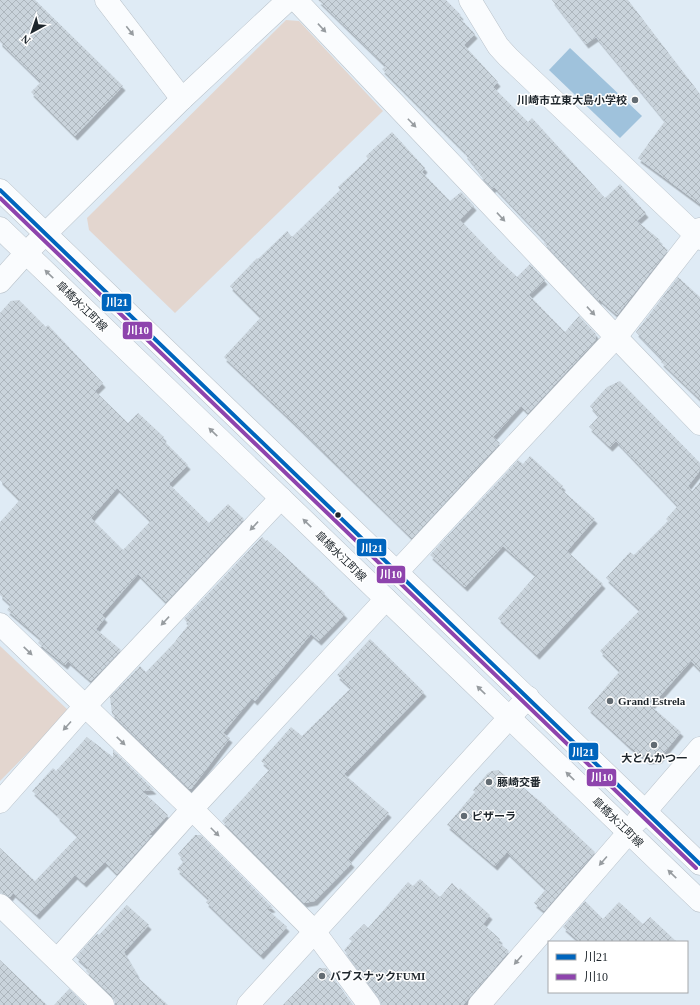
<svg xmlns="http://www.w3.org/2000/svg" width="700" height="1005" viewBox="0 0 700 1005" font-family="'Times New Roman','Noto Sans JP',serif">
<defs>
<pattern id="building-cross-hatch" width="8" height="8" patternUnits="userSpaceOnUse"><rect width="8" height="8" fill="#cad4dc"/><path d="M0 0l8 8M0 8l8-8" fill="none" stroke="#adb6bd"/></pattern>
<filter id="shadow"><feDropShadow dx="2.5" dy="4.5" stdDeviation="0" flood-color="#0004"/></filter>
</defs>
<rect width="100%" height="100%" fill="#dfebf5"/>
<!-- green -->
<g fill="#e3d6cf">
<polygon points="286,20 299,21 383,111 175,313 89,230 87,218"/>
<polygon points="0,646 69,711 0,781"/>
</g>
<!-- water -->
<polygon fill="#9fc2dc" points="570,48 642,116 620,138 549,70"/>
<!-- building -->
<g fill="url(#building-cross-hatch)" fill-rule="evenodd" filter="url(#shadow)">
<polygon points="0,0 35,0 123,86 75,136 31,92 41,82 0,42"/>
<polygon points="318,0 446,0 461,15 459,17 475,34 464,45 498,82 493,87 528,122 532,118 605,198 620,184 646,213 637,221 660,240 658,242 668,250 617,315 599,299 599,301 544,243 546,241 494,187 492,189 480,175 481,174 465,154 466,153 382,69 386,66"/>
<polygon points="552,0 628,0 700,94 700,204 638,158 665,121 596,37 586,44"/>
<polygon points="392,132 425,168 422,172 450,201 461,192 474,206 460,220 498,259 517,277 530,264 545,280 529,295 565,332 579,316 596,334 595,341 528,413 521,406 493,437 500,443 412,538 290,419 224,357 261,317 230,286 257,258 258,259 287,231 292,237 340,190 338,187 368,159 366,156"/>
<polygon points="678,277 700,297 700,399 661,362 663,360 636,332"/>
<path d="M 19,300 L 46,327 L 48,325 L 103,383 L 95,391 L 128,423 L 138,413 L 164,437 L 162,439 L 188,465 L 169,484 L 209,523 L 228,504 L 244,519 L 166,602 L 138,574 L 102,615 L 105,618 L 96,629 L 121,650 L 91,681 L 68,661 L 65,665 L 38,643 L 41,639 L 7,610 L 11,605 L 0,595 L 0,522 L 20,500 L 0,480 L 0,313 L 11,301 ZM 117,488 L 151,521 L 123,550 L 91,518 Z"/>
<polygon points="620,381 700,463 699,472 688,486 692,491 700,482 700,670 691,661 651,706 681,732 659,759 647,760 629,746 588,708 620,671 600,651 640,610 606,578 630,552 634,555 668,521 666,519 678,506 616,441 610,447 589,427 599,416 590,406 607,387"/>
<polygon points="530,456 563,486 561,489 595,519 567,551 603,584 537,655 498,618 536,575 503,546 465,587 430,555 518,460 523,464"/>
<polygon points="262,537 266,541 267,540 325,593 324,594 345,614 319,641 311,634 255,701 252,698 223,733 230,738 191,789 189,789 112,714 110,697 140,666 146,672 174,643 189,624 184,619"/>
<polygon points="370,639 424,692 344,774 389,813 348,859 352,863 315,901 304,903 222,821 270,769 261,761 291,727 302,736 351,688 337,675"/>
<polygon points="87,737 113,757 113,750 154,790 142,791 168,815 149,835 152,835 117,874 105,862 84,883 75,875 37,915 13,893 10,897 3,893 0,893 0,848 35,881 78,836 57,816 58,815 32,791 53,768 56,771"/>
<polygon points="498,770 513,781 514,780 541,802 595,852 544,911 534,903 546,889 507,852 495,866 447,825 475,792 473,790 488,773 492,771"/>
<polygon points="195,835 201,835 273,908 267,909 287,927 261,955 206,902 209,899 177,869 184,861 178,854"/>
<polygon points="420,879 440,897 452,883 459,890 460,888 490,915 483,924 500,939 498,942 509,951 463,1005 381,1005 379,998 344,950 352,941 349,939 364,924 368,928 408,882 413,886"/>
<polygon points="585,901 603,919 619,902 643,924 650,917 677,942 580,942 563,927"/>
<polygon points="127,905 149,925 124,952 137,974 135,975 168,1005 115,1005 115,1001 112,996 86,971 88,968 76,957 97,934 99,935"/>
<polygon points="0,960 47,1005 0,1005"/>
<polygon points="319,968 326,968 353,1005 283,1005"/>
<polygon points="69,989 85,1005 54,1005"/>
</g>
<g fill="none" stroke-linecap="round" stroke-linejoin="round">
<!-- minor casing -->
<g stroke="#b9c2ca" stroke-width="23">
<g id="minor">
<polyline points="106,0 182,99"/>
<polyline points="296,0 616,337 700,424"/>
<polyline points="470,0 498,46 508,57 700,239"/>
<polyline points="0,282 26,253 182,99 288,0"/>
<polyline points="397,572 616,337 700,229"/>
<polyline points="0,624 192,809 314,931 369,1005"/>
<polyline points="0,802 85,706 281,498"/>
<polyline points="0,905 103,1005"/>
<polyline points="57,960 192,809 386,599"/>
<polyline points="248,1005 528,697"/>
<polyline points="479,1005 629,832"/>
</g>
</g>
<!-- tertiary casing -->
<g stroke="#b9c2ca" stroke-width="23">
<g id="tertiary">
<polyline points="0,190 700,864"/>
<polyline points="0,228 700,901"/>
<polyline points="637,821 700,748"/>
</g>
</g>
<!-- minor -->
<use href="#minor" stroke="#fafcfe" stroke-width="22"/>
<!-- tertiary -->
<use href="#tertiary" stroke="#fafcfe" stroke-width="22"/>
<!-- bus-1 casing -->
<g stroke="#fff" stroke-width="7">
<polyline id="bus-1" points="0,190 700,864"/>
</g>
<!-- bus-2 casing -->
<g stroke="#fff" stroke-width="7">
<polyline id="bus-2" points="0,198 696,868"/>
</g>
<!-- bus-1 -->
<use href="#bus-1" stroke="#0065bd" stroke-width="4"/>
<!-- bus-2 -->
<use href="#bus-2" stroke="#8e44ad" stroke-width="4"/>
</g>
<!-- one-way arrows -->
<defs><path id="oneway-solid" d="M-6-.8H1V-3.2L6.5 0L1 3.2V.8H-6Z"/></defs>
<g fill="#979ca0">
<use href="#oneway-solid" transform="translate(322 28) rotate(47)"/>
<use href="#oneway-solid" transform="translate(130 31) rotate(52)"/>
<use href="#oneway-solid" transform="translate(412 123) rotate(46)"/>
<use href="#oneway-solid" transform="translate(501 217) rotate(47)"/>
<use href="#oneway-solid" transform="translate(49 274) rotate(-136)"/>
<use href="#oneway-solid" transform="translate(591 311) rotate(47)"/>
<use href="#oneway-solid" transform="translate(213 432) rotate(-136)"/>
<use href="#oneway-solid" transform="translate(307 523) rotate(-136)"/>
<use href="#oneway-solid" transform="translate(254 526) rotate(133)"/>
<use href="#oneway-solid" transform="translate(165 621) rotate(133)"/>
<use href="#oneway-solid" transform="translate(28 651) rotate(44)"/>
<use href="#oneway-solid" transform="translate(481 690) rotate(-136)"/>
<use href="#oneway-solid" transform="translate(67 726) rotate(132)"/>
<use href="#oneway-solid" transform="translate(121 741) rotate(44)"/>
<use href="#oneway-solid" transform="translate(570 776) rotate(-136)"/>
<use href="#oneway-solid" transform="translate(215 832) rotate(45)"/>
<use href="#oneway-solid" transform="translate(603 861) rotate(131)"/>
<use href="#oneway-solid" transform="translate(672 874) rotate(-136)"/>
<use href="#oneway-solid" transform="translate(518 960) rotate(131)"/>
</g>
<!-- markers -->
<g fill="#626b72" stroke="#fff" stroke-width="1.5">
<circle cx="635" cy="100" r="4"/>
<circle cx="610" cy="701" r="4"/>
<circle cx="654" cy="745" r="4"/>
<circle cx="489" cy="782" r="4"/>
<circle cx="464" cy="816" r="4"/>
<circle cx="322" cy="976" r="4"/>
</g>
<circle fill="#1e262c" stroke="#fff" stroke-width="1.5" cx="338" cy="515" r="3.5"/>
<g text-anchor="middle" stroke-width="3" stroke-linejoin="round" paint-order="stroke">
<!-- poi labels -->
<g font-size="11" font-weight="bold" fill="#1e262c" stroke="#fff" text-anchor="start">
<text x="627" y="104" text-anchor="end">川崎市立東大島小学校</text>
<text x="618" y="705">Grand Estrela</text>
<text x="654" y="762" text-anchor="middle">大とんかつ一</text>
<text x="497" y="786">藤崎交番</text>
<text x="472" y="820">ピザーラ</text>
<text x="330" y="980">バブスナックFUMI</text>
</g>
<!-- street labels -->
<g font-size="11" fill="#1e262c" stroke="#fff">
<text transform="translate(82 306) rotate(44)" y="4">皐橋水江町線</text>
<text transform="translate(341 556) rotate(44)" y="4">皐橋水江町線</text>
<text transform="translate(618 822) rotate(44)" y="4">皐橋水江町線</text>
</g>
</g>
<g stroke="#fff" stroke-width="1.5">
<rect x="101" y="293" width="31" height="19" rx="4" fill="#0065bd"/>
<rect x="122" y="321" width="31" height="19" rx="4" fill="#8e44ad"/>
<rect x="356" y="538" width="31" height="19" rx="4" fill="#0065bd"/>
<rect x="376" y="565" width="30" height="19" rx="4" fill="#8e44ad"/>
<rect x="568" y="742" width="31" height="19" rx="4" fill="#0065bd"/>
<rect x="586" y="768" width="31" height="19" rx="4" fill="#8e44ad"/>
</g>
<g font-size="11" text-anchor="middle" font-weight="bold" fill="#fff">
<text x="117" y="306">川21</text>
<text x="138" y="334">川10</text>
<text x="372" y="552">川21</text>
<text x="391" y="578">川10</text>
<text x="583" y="756">川21</text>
<text x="602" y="781">川10</text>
</g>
<!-- legend -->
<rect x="548" y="941" width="140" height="52" fill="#ffffff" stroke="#a5a8ab"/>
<rect x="556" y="954" width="20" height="6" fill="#0065bd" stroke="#a5a8ab"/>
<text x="584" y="961" font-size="12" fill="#1e262c">川21</text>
<rect x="556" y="974" width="20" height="6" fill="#8e44ad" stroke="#a5a8ab"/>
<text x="584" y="981" font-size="12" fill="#1e262c">川10</text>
<!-- north arrow -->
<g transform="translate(32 32) rotate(220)" stroke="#ffffff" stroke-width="3" paint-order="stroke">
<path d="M0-3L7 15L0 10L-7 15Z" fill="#1e262c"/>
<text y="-6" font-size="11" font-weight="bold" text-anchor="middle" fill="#1e262c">N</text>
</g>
</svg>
